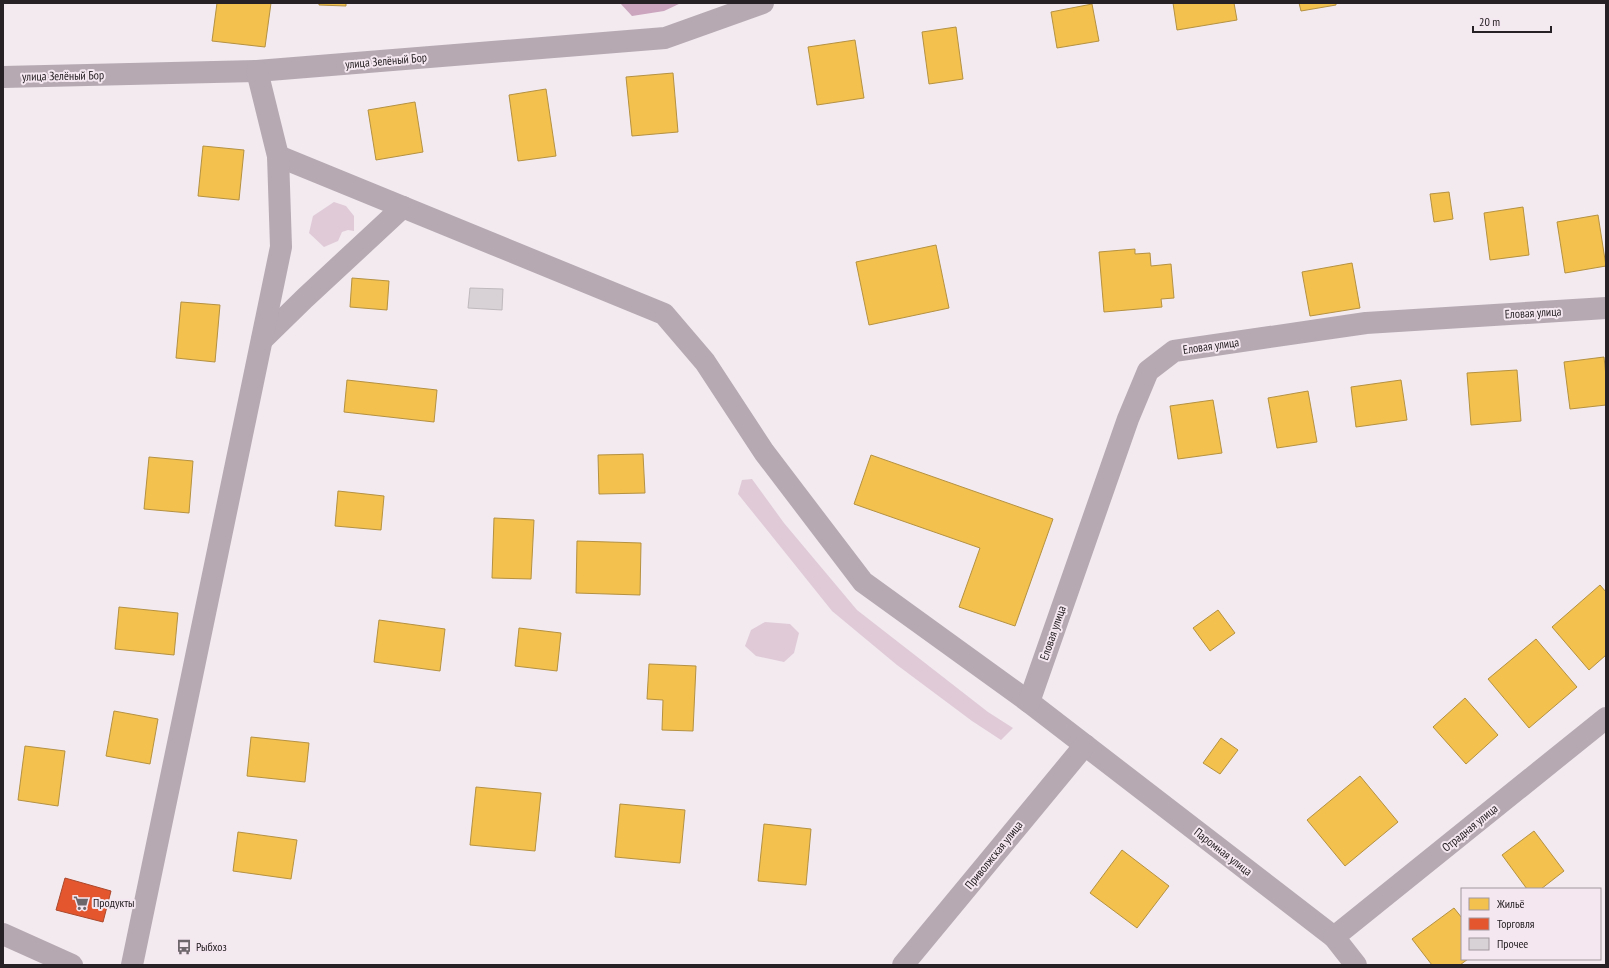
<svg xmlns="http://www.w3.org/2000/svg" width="1609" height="968" viewBox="0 0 1609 968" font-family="'PT Sans Narrow',sans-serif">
<rect width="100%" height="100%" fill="#f2eaef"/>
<!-- green -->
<g fill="#e0cad8">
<polygon points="334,202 346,206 354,216 354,231 348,230 342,232 338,241 324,247 309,233 313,216"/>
<polygon points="752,479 784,523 857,610 988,712 1013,728 1001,740 972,721 897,665 832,611 738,494 742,480"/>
<polygon points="765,622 790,624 799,633 794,653 784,662 756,656 745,646 751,630"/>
</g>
<!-- water -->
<polygon fill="#cba4be" points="620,3 681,3 664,11 632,16"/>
<!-- homes -->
<g fill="#f2c14e" stroke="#b59141">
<polygon points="217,3 271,3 265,47 212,41"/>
<polygon points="319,3 346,3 346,6 319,5"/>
<polygon points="1173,3 1234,3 1237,20 1177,30"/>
<polygon points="1299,3 1336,3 1336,5 1301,11"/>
<polygon points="1092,4 1099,41 1057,48 1051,12"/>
<polygon points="956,27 963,79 929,84 922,32"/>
<polygon points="855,40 864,98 817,105 808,47"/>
<polygon points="673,73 678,132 632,136 626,77"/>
<polygon points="546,89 556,156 518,161 509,95"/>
<polygon points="415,102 423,152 376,160 368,110"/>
<polygon points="203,146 244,150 239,200 198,196"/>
<polygon points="1449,192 1453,219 1434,222 1430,194"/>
<polygon points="1523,207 1529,255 1490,260 1484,213"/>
<polygon points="1598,215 1606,266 1565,273 1557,222"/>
<polygon points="936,245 949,308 869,325 856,262"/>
<polygon points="1135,249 1135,254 1150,253 1151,266 1171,264 1174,298 1161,299 1162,307 1104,312 1099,252"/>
<polygon points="1352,263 1360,308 1310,316 1302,272"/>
<polygon points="352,278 389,281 387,310 350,307"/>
<polygon points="181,302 220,305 215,362 176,358"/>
<polygon points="1604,357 1606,376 1606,405 1570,409 1564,362"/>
<polygon points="1517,370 1521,421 1471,425 1467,373"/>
<polygon points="347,380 437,390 434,422 344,412"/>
<polygon points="1401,380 1407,420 1356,427 1351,387"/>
<polygon points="1308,391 1317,442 1277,448 1268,398"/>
<polygon points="1213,400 1222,453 1178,459 1170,406"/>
<polygon points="643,454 645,493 599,494 598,455"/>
<polygon points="871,455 1053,519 1015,626 959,607 980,548 854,504"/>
<polygon points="149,457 193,461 189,513 144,509"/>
<polygon points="338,491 384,496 381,530 335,526"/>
<polygon points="494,518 534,520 531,579 492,578"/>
<polygon points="577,541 641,543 640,595 576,593"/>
<polygon points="1600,585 1606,592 1606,655 1589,670 1552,627"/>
<polygon points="119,607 178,613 174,655 115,649"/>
<polygon points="1218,610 1235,633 1210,651 1193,628"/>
<polygon points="379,620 445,629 440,671 374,662"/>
<polygon points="519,628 561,633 557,671 515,666"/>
<polygon points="1536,639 1577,687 1529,728 1488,679"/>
<polygon points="649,664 696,666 693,731 662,730 663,700 647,699"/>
<polygon points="1465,698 1498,735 1466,764 1433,727"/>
<polygon points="114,711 158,719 150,764 106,756"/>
<polygon points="251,737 309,743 305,782 247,776"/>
<polygon points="1221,738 1238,750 1220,774 1203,763"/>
<polygon points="25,746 65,751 58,806 18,800"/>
<polygon points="1360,776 1398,822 1345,866 1307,820"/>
<polygon points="476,787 541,793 535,851 470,845"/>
<polygon points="620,804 685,810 680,863 615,857"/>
<polygon points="764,824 811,829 806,885 758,881"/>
<polygon points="1534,831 1564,871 1541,889 1527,889 1502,855"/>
<polygon points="238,832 297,840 291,879 233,871"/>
<polygon points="1122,850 1169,886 1137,928 1090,893"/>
<polygon points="1454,908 1462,918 1462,959 1468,959 1460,965 1432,965 1412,939"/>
</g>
<!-- shops -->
<polygon fill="#e4572e" stroke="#ab472b" points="65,878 111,891 103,922 56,910"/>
<!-- building -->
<polygon fill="#d8d2d6" stroke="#bfb8bc" points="470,288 503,289 502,310 468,308"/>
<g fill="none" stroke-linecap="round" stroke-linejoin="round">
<!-- street -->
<g stroke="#b6a9b2" stroke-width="22">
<polyline points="3,77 257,71 665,38 763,3"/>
<polyline points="278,156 664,314 705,362 764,452 863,582 1029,702 1334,937 1356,965"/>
<polyline points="262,340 305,298 403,207"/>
<polyline points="1029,702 1128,419 1148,371 1174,351 1366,323 1606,308"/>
<polyline points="1334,937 1606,718"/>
<polyline points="132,965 281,247 278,156 257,71"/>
<polyline points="903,965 1085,745"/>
</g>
<!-- secondary -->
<polyline stroke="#b6a8b1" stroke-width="22" points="3,934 72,965"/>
</g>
<!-- icons -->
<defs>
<g id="supermarket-bare" transform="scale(1.2)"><path d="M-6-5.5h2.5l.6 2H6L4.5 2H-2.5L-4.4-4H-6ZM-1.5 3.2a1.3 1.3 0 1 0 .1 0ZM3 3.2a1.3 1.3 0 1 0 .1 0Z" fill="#6d676b" stroke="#f5e7f0" stroke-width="2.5" paint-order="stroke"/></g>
<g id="bus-bare" transform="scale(1.2)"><path d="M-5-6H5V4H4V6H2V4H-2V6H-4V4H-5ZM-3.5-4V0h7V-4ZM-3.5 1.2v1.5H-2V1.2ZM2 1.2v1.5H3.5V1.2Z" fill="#6d676b" stroke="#f5e7f0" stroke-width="2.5" paint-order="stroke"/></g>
</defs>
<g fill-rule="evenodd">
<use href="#supermarket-bare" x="81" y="903"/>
<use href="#bus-bare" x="184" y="947"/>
</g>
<g text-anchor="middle" stroke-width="4" stroke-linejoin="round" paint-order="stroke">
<!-- street labels -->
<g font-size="12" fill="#262124" stroke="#f5e7f0">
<text transform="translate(386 61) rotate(-5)" y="4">улица Зелёный Бор</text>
<text transform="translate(63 76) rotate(-1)" y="4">улица Зелёный Бор</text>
<text transform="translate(1533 313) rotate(-3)" y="4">Еловая улица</text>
<text transform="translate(1211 346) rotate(-8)" y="4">Еловая улица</text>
<text transform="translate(1053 633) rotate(-71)" y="4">Еловая улица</text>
<text transform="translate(1470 828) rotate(-39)" y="4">Отрадная улица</text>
<text transform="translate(1223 852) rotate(38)" y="4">Паромная улица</text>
<text transform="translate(994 855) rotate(-51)" y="4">Приволжская улица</text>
</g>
<!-- poi labels -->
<g font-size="12" fill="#262124" stroke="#f5e7f0" text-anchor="start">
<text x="93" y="907">Продукты</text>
<text x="196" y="951">Рыбхоз</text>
</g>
</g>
<!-- border -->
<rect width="1609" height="968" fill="none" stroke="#262124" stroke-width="8"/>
<!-- legend -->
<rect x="1461" y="888" width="140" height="72" fill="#f5e7f0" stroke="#a2989e"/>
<rect x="1469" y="898" width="20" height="12" fill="#f2c14e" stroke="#a2989e"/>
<text x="1497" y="908" font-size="12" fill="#262124">Жильё</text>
<rect x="1469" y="918" width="20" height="12" fill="#e4572e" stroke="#a2989e"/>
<text x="1497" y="928" font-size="12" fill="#262124">Торговля</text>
<rect x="1469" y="938" width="20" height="12" fill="#d8d2d6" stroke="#a2989e"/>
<text x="1497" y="948" font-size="12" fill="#262124">Прочее</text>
<!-- scale -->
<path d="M1473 26v6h78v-6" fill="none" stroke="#262124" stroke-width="2"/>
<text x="1479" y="26" font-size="12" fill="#262124" stroke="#f5e7f0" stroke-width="3" paint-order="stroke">20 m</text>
</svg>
